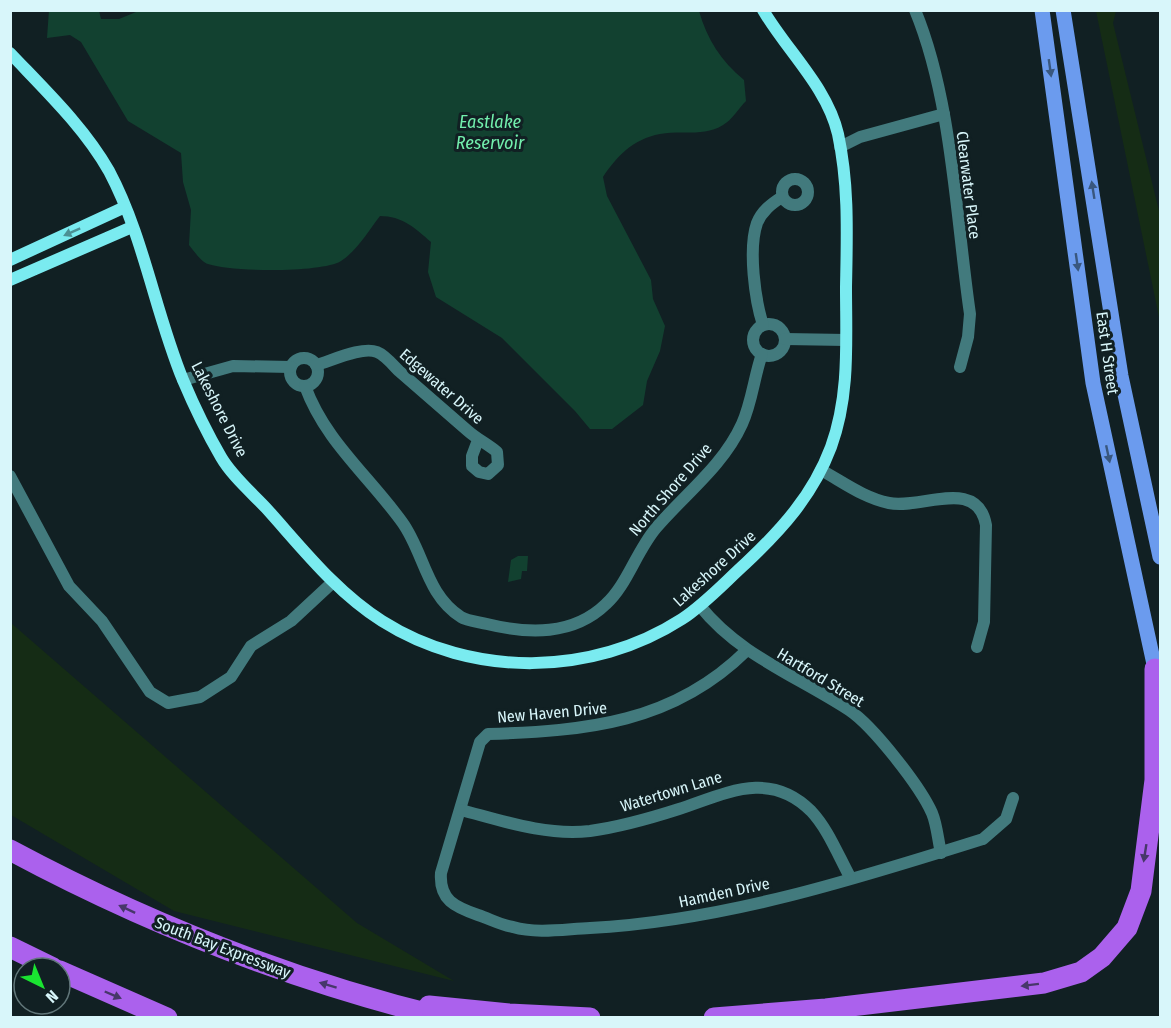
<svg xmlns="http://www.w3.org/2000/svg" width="1171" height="1028" viewBox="0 0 1171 1028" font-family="'Fira Sans Condensed',sans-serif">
<rect width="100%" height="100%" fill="#112023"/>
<!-- green -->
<g fill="#152c15">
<polygon points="1096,11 1116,11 1113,23 1160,215 1160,322"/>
<polygon points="11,623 357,923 454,981 174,911 11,815"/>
</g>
<!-- water -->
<g fill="#124130">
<path d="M 49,10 L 99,11 L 101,19 L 119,19 L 141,10 L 699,11 C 707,39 721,61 744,80 L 746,101 C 739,108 732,120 723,125 C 704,137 681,130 660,134 C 633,139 617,156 603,177 L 607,196 L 651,280 L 653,299 L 665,326 L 660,351 L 647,381 L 643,405 L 612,429 L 590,429 L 575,411 L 502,338 L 436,297 L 428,272 L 431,242 C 415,228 402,216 380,216 C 368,231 358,250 341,261 C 322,273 231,272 208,264 C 201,262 194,251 189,245 L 191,210 L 183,182 L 181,153 L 128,121 L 81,42 L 70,35 L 47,38 Z"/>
<polygon points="518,556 528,556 527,571 522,571 521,579 508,582 511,560"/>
</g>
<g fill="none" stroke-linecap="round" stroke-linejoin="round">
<!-- street -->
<g stroke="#427a7d" stroke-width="12">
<path d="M 915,10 C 952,99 956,218 970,314 L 968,337 L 960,367"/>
<polyline points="840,147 860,137 944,114"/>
<circle cx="795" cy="192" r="13"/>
<circle cx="769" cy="340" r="16"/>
<path d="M 763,325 C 755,300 748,249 757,223 C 762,211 771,204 782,197"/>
<polyline points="785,339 846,340"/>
<circle cx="304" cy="372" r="14"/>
<path d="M 316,365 C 331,361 362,346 377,352 C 385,355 393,365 399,371 L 468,431 C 477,439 489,445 497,452 L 498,465 L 488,474 L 479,472 L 472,466 L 472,456 L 478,440"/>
<polyline points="183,380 233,366 291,367"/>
<path d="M 305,386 C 325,441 368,475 402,522 C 424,552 426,595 461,617 C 467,621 479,622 487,624 C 528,634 573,636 606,604 C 627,585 636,552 656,528 C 685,494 723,466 742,424 C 752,402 754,377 762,354"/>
<path d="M 821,470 C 843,482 864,498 889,503 C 921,510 977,476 986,525 L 984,622 L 977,647"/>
<polyline points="10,476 69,586 102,621 150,692 168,703 200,697 231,677 251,646 291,621 333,582"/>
<path d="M 700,606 C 739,655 797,676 849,710 C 873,726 920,786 932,813 C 937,825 938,840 941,853"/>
<path d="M 746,651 C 673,723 586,731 488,734 L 480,742 L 441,873 C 439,900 455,907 478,915 C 490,919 501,925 513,927 C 537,934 565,929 590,928 C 723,921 856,879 983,839 L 1006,819 L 1013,798"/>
<path d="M 461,810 C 503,821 546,836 590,831 C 619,827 651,818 679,809 C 725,794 769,769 811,811 C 828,829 838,855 850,877"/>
</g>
<!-- secondary -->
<g stroke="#7aebf0" stroke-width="12">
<path d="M 10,53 C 45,90 84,127 109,171 C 144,237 155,312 183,380 C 194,406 207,433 221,457 C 232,476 251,492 266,508 C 302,548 336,592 382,621 C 472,678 592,677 682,619 C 705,604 725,582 746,563 C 782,529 813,495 831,447 C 850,395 846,341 846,287 C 847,235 849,185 838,134 C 827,87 787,51 763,10"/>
<polyline points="10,260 125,207"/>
<polyline points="10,280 132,227"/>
</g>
<!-- primary -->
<g stroke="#6b9bee" stroke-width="15">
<polyline points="1042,10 1093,383 1157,678"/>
<polyline points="1063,10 1121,376 1160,557"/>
</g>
<!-- highway -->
<g stroke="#ab61ed" stroke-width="21">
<path d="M 10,850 C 148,924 293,981 445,1018"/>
<polyline points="10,947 53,968"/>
<polyline points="60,971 167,1018"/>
<polyline points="429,1006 509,1014 590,1018"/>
<polyline points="714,1018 826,1009 1044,983 1081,972 1102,957 1127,928 1141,891 1155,780 1155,669"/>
</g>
</g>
<!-- one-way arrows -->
<defs><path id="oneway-solid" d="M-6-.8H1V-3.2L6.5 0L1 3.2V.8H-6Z" transform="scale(1.5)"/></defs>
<g fill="#39577e">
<use href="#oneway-solid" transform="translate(1050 68) rotate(82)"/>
<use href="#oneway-solid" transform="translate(1093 190) rotate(-99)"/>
<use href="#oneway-solid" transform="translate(1077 262) rotate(82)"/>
<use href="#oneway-solid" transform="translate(1108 454) rotate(78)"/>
</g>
<use fill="#4b9094" href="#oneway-solid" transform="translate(72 232) rotate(156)"/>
<g fill="#47376a">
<use href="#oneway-solid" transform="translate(1145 853) rotate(99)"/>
<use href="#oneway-solid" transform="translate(127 909) rotate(-155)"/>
<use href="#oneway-solid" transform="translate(328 985) rotate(-163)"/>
<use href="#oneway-solid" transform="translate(1030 985) rotate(173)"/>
<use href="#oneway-solid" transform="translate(113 995) rotate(23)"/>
</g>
<g text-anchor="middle" stroke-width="6" stroke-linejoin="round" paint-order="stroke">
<!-- street labels -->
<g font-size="16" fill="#d8f6fa" stroke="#112023">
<text transform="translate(969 185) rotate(83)" y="6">Clearwater Place</text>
<text transform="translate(1108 353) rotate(82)" y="6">East H Street</text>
<text transform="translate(442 386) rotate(41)" y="6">Edgewater Drive</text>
<text transform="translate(220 409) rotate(63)" y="6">Lakeshore Drive</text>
<text transform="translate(670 489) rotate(-49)" y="6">North Shore Drive</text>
<text transform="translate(714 568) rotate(-42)" y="6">Lakeshore Drive</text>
<text transform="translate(821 677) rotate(31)" y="6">Hartford Street</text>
<text transform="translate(552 712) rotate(-5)" y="6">New Haven Drive</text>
<text transform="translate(671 791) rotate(-17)" y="6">Watertown Lane</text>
<text transform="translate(724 892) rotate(-12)" y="6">Hamden Drive</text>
<text transform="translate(223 947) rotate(21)" y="6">South Bay Expressway</text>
</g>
<!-- water labels -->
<g font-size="18" font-style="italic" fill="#72efad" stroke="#112023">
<text x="490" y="128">Eastlake<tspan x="490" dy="21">Reservoir</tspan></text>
</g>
</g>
<!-- border -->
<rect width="1171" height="1028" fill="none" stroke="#d8f6fa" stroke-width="24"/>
<!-- north arrow -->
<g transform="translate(42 986) rotate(137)"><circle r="28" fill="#112023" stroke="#617679" stroke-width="1.5"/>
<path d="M0-4.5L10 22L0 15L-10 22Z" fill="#1ae431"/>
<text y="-9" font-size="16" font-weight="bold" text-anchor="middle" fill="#d8f6fa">N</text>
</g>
</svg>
